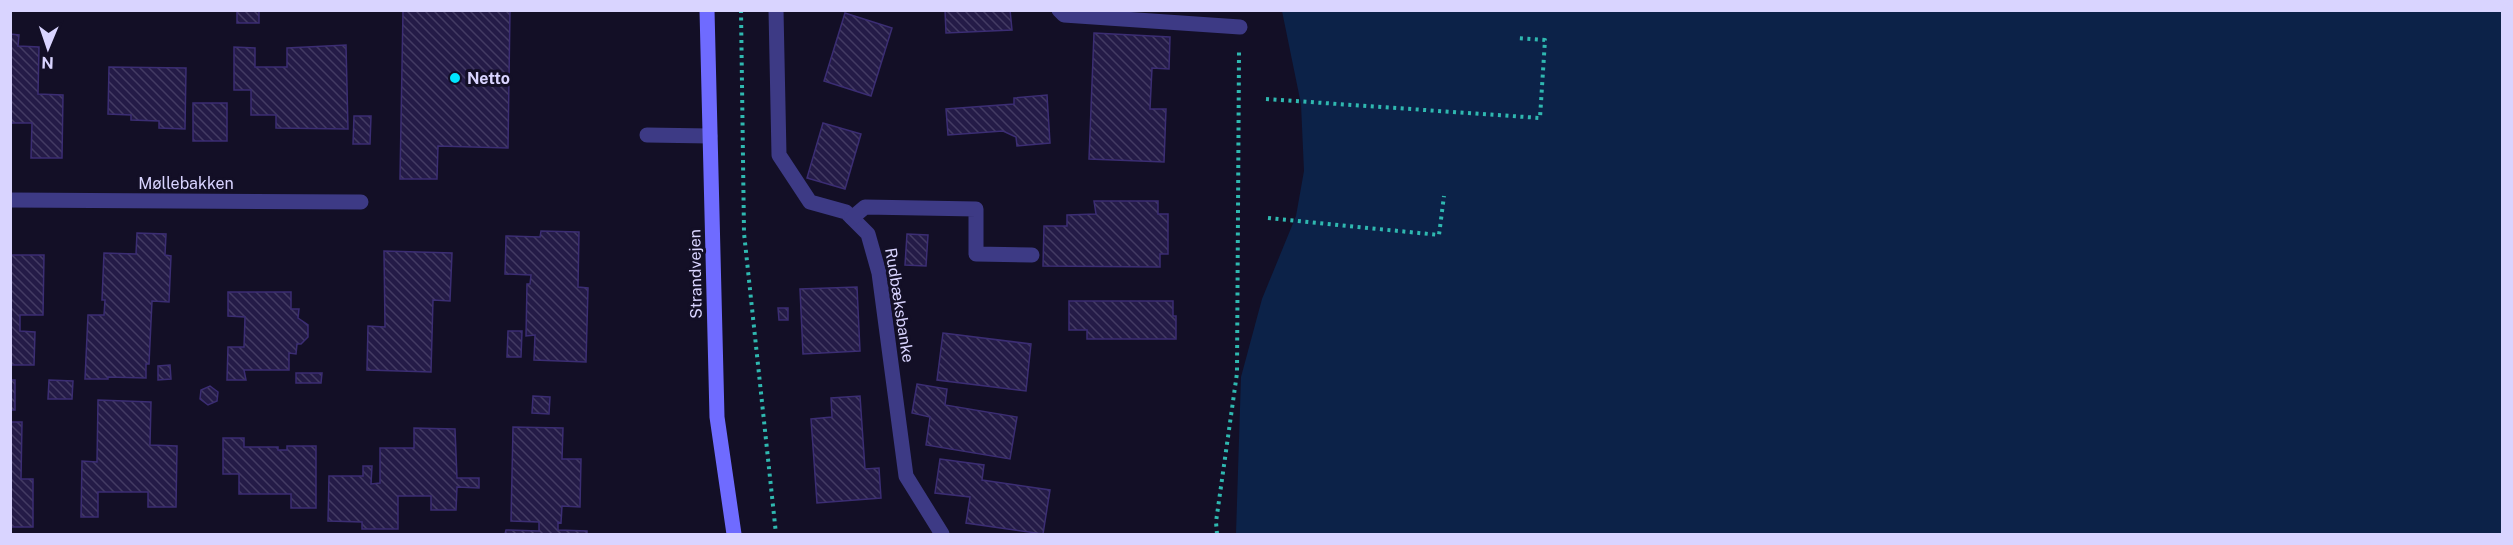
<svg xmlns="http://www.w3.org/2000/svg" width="2513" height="545" viewBox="0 0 2513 545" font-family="'Public Sans',sans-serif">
<defs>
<pattern id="building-back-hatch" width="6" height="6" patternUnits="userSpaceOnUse" patternTransform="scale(1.5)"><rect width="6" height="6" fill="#241b47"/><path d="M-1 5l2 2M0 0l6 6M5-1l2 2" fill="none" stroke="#433b63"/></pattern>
</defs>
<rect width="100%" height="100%" fill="#130f26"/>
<!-- water -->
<polygon fill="#0c2248" points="1282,11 2502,11 2502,534 1236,534 1241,377 1262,299 1296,216 1304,171 1301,104"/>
<!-- building -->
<g fill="url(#building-back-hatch)" stroke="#3b2d73" stroke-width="1.5">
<rect x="237" y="10" width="22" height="13"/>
<polygon points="403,10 510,10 508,148 438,146 437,179 400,179"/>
<polygon points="945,10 1010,10 1012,30 946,33"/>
<polygon points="845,13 892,28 871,96 824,81"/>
<polygon points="1094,33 1170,37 1169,69 1152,68 1150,109 1166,109 1164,162 1089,159"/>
<polygon points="10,34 19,35 18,46 39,47 38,94 63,95 62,158 31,158 32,123 10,123"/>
<polygon points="346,45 348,129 276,128 276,115 251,115 251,90 234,90 234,47 255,48 255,67 287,67 287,48"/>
<polygon points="109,67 186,68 185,129 159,128 159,121 131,120 131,115 108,114"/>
<polygon points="1047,95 1050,143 1017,146 1016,137 1003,131 948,135 946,109 1014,104 1014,98"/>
<rect x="193" y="103" width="34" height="38"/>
<polygon points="354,116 371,116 370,144 353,144"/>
<polygon points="823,123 861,134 845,189 807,178"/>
<polygon points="1094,201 1158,201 1158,214 1168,214 1168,254 1160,254 1160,267 1043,266 1044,226 1067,226 1067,215 1096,214"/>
<polygon points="541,231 579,232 578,287 588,288 586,362 534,360 535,335 526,336 527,284 530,284 531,275 505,274 506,236 540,237"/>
<polygon points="137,233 166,234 165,255 171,256 169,302 152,301 149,364 146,364 146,378 108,377 108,379 85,379 88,315 104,315 105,300 102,300 104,253 136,254"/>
<polygon points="907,234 928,235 926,266 905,265"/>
<polygon points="384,251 452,253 450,301 433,300 431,372 367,370 368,326 385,327"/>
<polygon points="10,255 44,255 43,315 20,315 20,331 35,332 34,365 10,365"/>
<polygon points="857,287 860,351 803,354 800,289"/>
<polygon points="228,292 291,292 291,309 299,309 298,318 308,325 308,337 301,344 297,344 296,354 289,353 289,370 244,370 246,380 227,380 228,347 244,347 245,317 228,316"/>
<polygon points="1069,301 1173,301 1173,316 1176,316 1176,339 1087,339 1087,330 1069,330"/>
<polygon points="778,308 788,308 788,320 779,320"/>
<polygon points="508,331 522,331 521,357 507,357"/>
<polygon points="943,333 1031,344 1026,391 937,380"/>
<polygon points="170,365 171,379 158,380 158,366"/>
<polygon points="296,373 322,373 321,383 296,383"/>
<rect x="10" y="380" width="5" height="30"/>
<polygon points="49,380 73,381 72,399 48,399"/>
<polygon points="917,384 947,389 945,405 1017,417 1010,459 926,445 930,417 912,413"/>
<polygon points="210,386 218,392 217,401 208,405 200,399 201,390"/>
<polygon points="533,396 550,397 549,414 532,413"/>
<polygon points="860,396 865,469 879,468 881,498 817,503 811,419 832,417 831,398"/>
<polygon points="98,400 151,402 150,445 177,446 176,507 148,507 148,492 98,492 98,517 81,517 82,461 97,462"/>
<polygon points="10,422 22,422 21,479 33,479 33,527 10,527"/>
<polygon points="513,427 563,428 562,459 581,459 580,507 562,506 561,523 558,522 558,530 587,531 587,534 505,534 506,530 539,531 539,522 511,521"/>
<polygon points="414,428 455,429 457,478 479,478 479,488 457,487 456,510 431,510 431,496 398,496 398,529 362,529 362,522 328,521 329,476 363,476 363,466 372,466 371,484 380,483 380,448 414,448"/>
<polygon points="223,438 244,438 244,447 278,447 278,450 287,450 287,446 316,446 316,508 291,508 291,494 239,494 239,474 223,474"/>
<polygon points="940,459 984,465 982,480 1050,490 1043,534 966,523 970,497 935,493"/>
</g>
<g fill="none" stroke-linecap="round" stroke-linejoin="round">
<!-- path -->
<g stroke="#2fb8b0" stroke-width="4" stroke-dasharray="3 4.5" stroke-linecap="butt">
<polyline points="741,10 744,233 776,534"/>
<polyline points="1266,99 1540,118 1545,40 1517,38"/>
<polyline points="1268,218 1439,235 1444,196"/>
<polyline points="1217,534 1216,522 1237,373 1239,51"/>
</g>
<!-- lane -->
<g stroke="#3d3a85" stroke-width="15">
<polyline points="776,10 779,155 810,202 846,212 868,234 879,273 906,476 942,534"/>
<polyline points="1059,10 1064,15 1240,27"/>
<polyline points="647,135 710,136"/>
<polyline points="852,218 865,207 976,209 976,254 1032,255"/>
</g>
<!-- street -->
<polyline stroke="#3d3a85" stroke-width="15" points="10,200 361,202"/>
<!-- secondary -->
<polyline stroke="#6f6bff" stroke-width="15" points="707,10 717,417 734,534"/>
</g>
<!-- markers -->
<circle fill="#00e5ff" stroke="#130f26" stroke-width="2" cx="455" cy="78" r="6"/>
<g text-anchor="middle" stroke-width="6" stroke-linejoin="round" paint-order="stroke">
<!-- poi labels -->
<g font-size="16" font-weight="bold" fill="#d9d4ff" stroke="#130f26" text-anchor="start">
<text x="467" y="84">Netto</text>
</g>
<!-- street labels -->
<g font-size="16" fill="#d9d4ff" stroke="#130f26">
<text x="186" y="189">Møllebakken</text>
<text transform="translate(695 274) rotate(-91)" y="6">Strandvejen</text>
<text transform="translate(900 305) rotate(81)" y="6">Rudbæksbanke</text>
</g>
</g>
<!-- border -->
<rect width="2513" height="545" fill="none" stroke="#d9d4ff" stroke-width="24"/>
<!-- north arrow -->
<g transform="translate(48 48) rotate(182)" stroke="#130f26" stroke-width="4.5" paint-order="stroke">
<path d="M0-4.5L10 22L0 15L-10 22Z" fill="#d9d4ff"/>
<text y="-9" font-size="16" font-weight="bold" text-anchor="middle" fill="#d9d4ff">N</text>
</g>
</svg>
